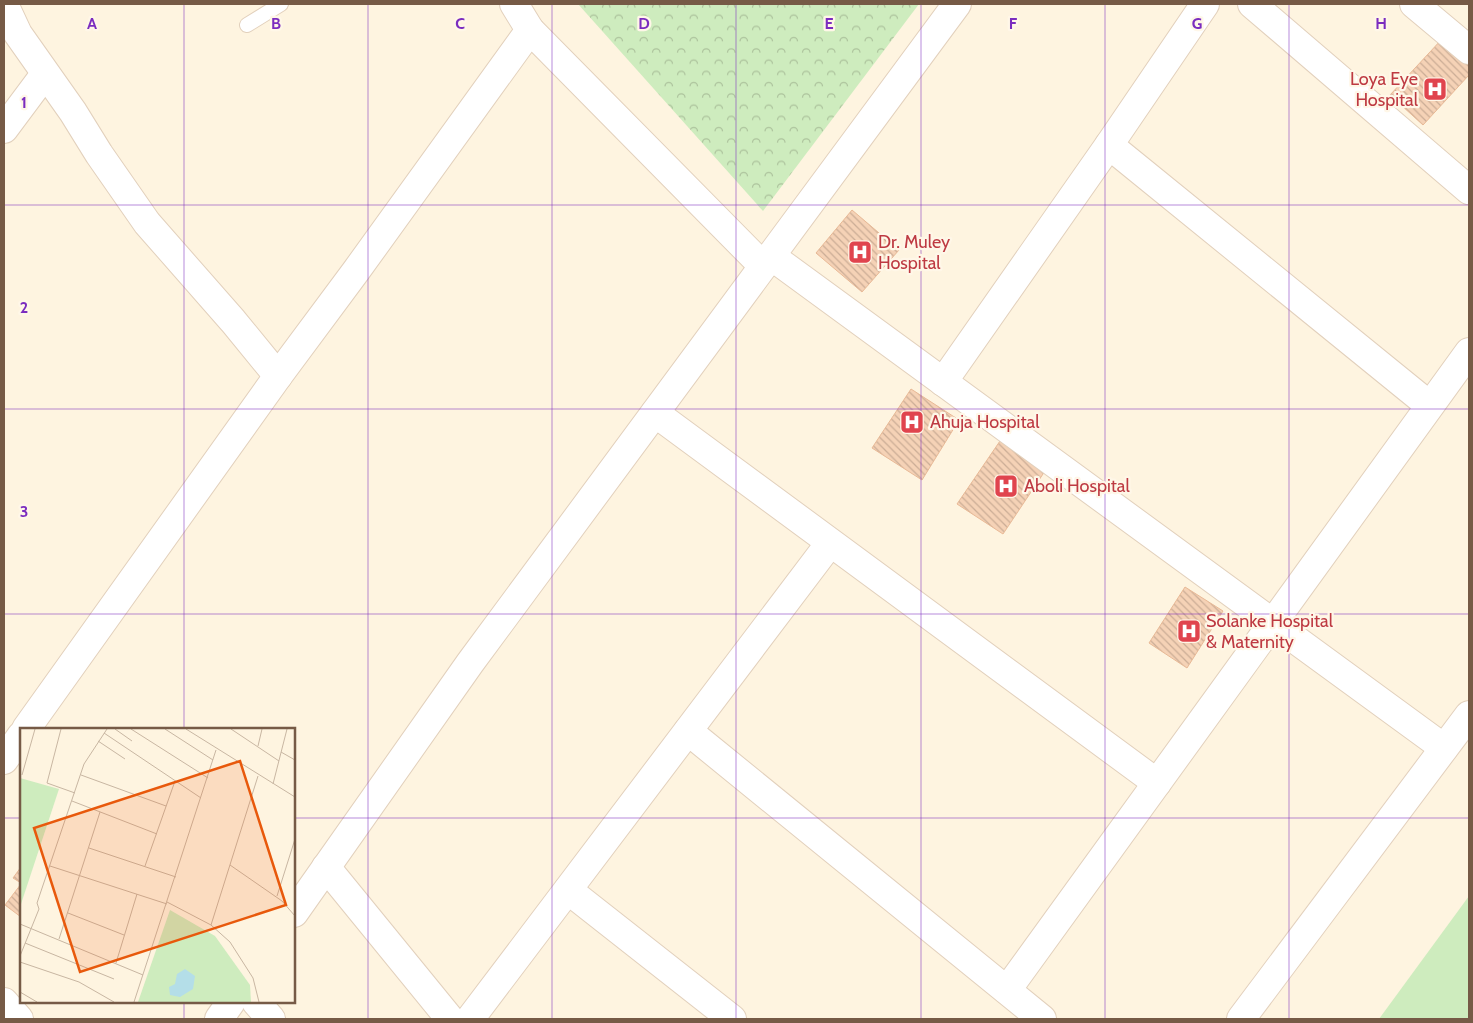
<svg xmlns="http://www.w3.org/2000/svg" width="1473" height="1023" viewBox="0 0 1473 1023" font-family="Cabin,sans-serif">
<defs>
<pattern id="park-crowns" width="20" height="18" patternUnits="userSpaceOnUse" patternTransform="scale(1.25)"><rect width="20" height="18" fill="#ceecbe"/><path d="M2 6a3 3 0 1 1 6 0M12 15a3 3 0 1 1 6 0" fill="none" stroke="#acc29c"/></pattern>
<pattern id="building-back-hatch" width="6" height="6" patternUnits="userSpaceOnUse" patternTransform="scale(1.25)"><rect width="6" height="6" fill="#f5d2b6"/><path d="M-1 5l2 2M0 0l6 6M5-1l2 2" fill="none" stroke="#cbad96"/></pattern>
</defs>
<rect width="100%" height="100%" fill="#fef4e0"/>
<!-- green -->
<polygon fill="#ceecbe" points="1469,896 1469,1019 1379,1019"/>
<!-- park -->
<polygon fill="url(#park-crowns)" points="578,4 919,4 763,211"/>
<!-- building -->
<g fill="url(#building-back-hatch)" stroke="#e8b996">
<polygon points="1442,39 1469,64 1469,75 1423,125 1390,95"/>
<polygon points="852,210 899,250 862,292 816,253"/>
<polygon points="911,389 959,420 922,480 872,448"/>
<polygon points="1000,441 1045,471 1003,534 957,504"/>
<polygon points="1185,587 1223,611 1187,668 1149,643"/>
<polygon points="21,867 21,883 13,878"/>
<polygon points="21,884 21,917 5,905"/>
</g>
<g fill="none" stroke-linecap="round" stroke-linejoin="round">
<!-- service casing -->
<g stroke="#e2d0bc" stroke-width="16">
<polyline id="service" points="247,25 281,4"/>
</g>
<!-- minor casing -->
<g stroke="#e2d0bc" stroke-width="30">
<g id="minor">
<polyline points="4,4 18,34 73,112 99,154 147,223 233,321 278,376"/>
<polyline points="514,4 530,30 763,266"/>
<polyline points="1252,4 1469,190"/>
<polyline points="1414,4 1469,50"/>
<polyline points="4,129 45,74"/>
<polyline points="1109,145 1429,405"/>
<polyline points="771,256 1444,748"/>
<polyline points="943,382 1109,145 1205,4"/>
<polyline points="655,413 1157,783"/>
<polyline points="26,729 278,376 356,271 530,30"/>
<polyline points="688,731 1042,1019"/>
<polyline points="4,760 21,736"/>
<polyline points="326,867 450,1019"/>
<polyline points="568,890 732,1019"/>
<polyline points="294,913 470,663 957,4"/>
<polyline points="1007,990 1469,352"/>
<polyline points="256,1002 271,1019"/>
<polyline points="219,1019 231,1002"/>
<polyline points="470,1019 830,543"/>
<polyline points="1241,1019 1469,715"/>
</g>
</g>
<!-- tertiary casing -->
<g stroke="#e2d0bc" stroke-width="30">
<polyline id="tertiary" points="4,1002 19,1019"/>
</g>
<!-- service -->
<use href="#service" stroke="#fff" stroke-width="14"/>
<!-- minor -->
<use href="#minor" stroke="#fff" stroke-width="28"/>
<!-- tertiary -->
<use href="#tertiary" stroke="#fff" stroke-width="28"/>
</g>
<!-- grid -->
<path fill="none" stroke="#7b2cbf" stroke-width="1" stroke-opacity="0.55" d="M 184,4 L 184,729M 368,4 L 368,1019M 552,4 L 552,1019M 736,4 L 736,1019M 921,4 L 921,1019M 1105,4 L 1105,1019M 1289,4 L 1289,1019M 4,205 L 1469,205M 4,409 L 1469,409M 4,614 L 1469,614M 4,818 L 21,818M 294,818 L 1469,818M 184,1002 L 184,1019"/>
<!-- icons -->
<defs>
<g id="hospital-square" transform="scale(1.25)"><rect x="-9" y="-9" width="18" height="18" rx="4" fill="#e0444e" stroke="#fff7e8"/><path d="M-5-5h3v3.5h4V-5h3V5h-3V1.5h-4V5h-3Z" fill="#fff"/></g>
</defs>
<g fill-rule="evenodd">
<use href="#hospital-square" x="1435" y="89"/>
<use href="#hospital-square" x="860" y="252"/>
<use href="#hospital-square" x="912" y="422"/>
<use href="#hospital-square" x="1006" y="486"/>
<use href="#hospital-square" x="1189" y="631"/>
</g>
<g text-anchor="middle" stroke-width="4.5" stroke-linejoin="round" paint-order="stroke">
<!-- health labels -->
<g font-size="18" fill="#be3a42" stroke="#fff7e8" text-anchor="start">
<text x="1418" y="85" text-anchor="end">Loya Eye<tspan x="1418" dy="21">Hospital</tspan></text>
<text x="878" y="248">Dr. Muley<tspan x="878" dy="21">Hospital</tspan></text>
<text x="930" y="428">Ahuja Hospital</text>
<text x="1024" y="492">Aboli Hospital</text>
<text x="1206" y="627">Solanke Hospital<tspan x="1206" dy="21">&amp; Maternity</tspan></text>
</g>
</g>
<!-- overview -->
<g transform="translate(20 728)">
<rect width="275" height="275" fill="#fef4e0"/>
<path d="M 0,50 L 39,61 L 1,176 L 0,176 Z" fill="#ceecbe"/>
<path d="M 150,182 L 195,208 L 230,257 L 231,274 L 118,274 Z" fill="#ceecbe"/>
<path d="M 165,241 L 175,248 L 173,261 L 160,269 L 150,267 L 149,259 L 155,256 L 157,246 Z" fill="#b4dee8"/>
<path fill="none" stroke="#c8b6a2" stroke-width="1" d="M 41,1 L 27,55 L 55,65M 95,1 L 112,13M 111,1 L 188,50M 145,1 L 193,32M 166,1 L 275,69M 211,1 L 259,33M 84,5 L 181,70M 78,13 L 105,31M 238,18 L 242,1M 261,24 L 275,32M 2,47 L 15,1M 61,47 L 146,78M 253,56 L 267,1M 52,73 L 137,106M 69,120 L 156,149M 210,137 L 262,173 L 275,188M 30,138 L 147,176M 125,138 L 155,53M 257,168 L 275,111M 147,174 L 191,197 L 210,214 L 233,250 L 239,274M 48,185 L 104,207M 0,196 L 123,247M 191,197 L 238,48M 39,211 L 80,84M 5,215 L 94,251M 0,228 L 19,181 L 17,175 L 64,36 L 87,1M 0,234 L 59,254 L 94,274M 96,235 L 117,166M 0,264 L 17,274M 114,274 L 196,22"/>
<path fill="#e8590c" fill-opacity="0.15" stroke="#e8590c" stroke-width="2.5" d="M 220,33 L 266,177 L 60,244 L 14,100 Z"/>
<rect width="275" height="275" fill="none" stroke="#765a46" stroke-width="2.5"/>
</g>
<g font-size="16" text-anchor="middle" font-weight="bold" fill="#7b2cbf" stroke="#fff7e8" stroke-width="4.5" stroke-linejoin="round" paint-order="stroke">
<text x="92" y="29">A</text>
<text x="276" y="29">B</text>
<text x="460" y="29">C</text>
<text x="644" y="29">D</text>
<text x="829" y="29">E</text>
<text x="1013" y="29">F</text>
<text x="1197" y="29">G</text>
<text x="1381" y="29">H</text>
<text x="24" y="108">1</text>
<text x="24" y="313">2</text>
<text x="24" y="517">3</text>
</g>
<!-- border -->
<rect width="1473" height="1023" fill="none" stroke="#765a46" stroke-width="10"/>
</svg>
